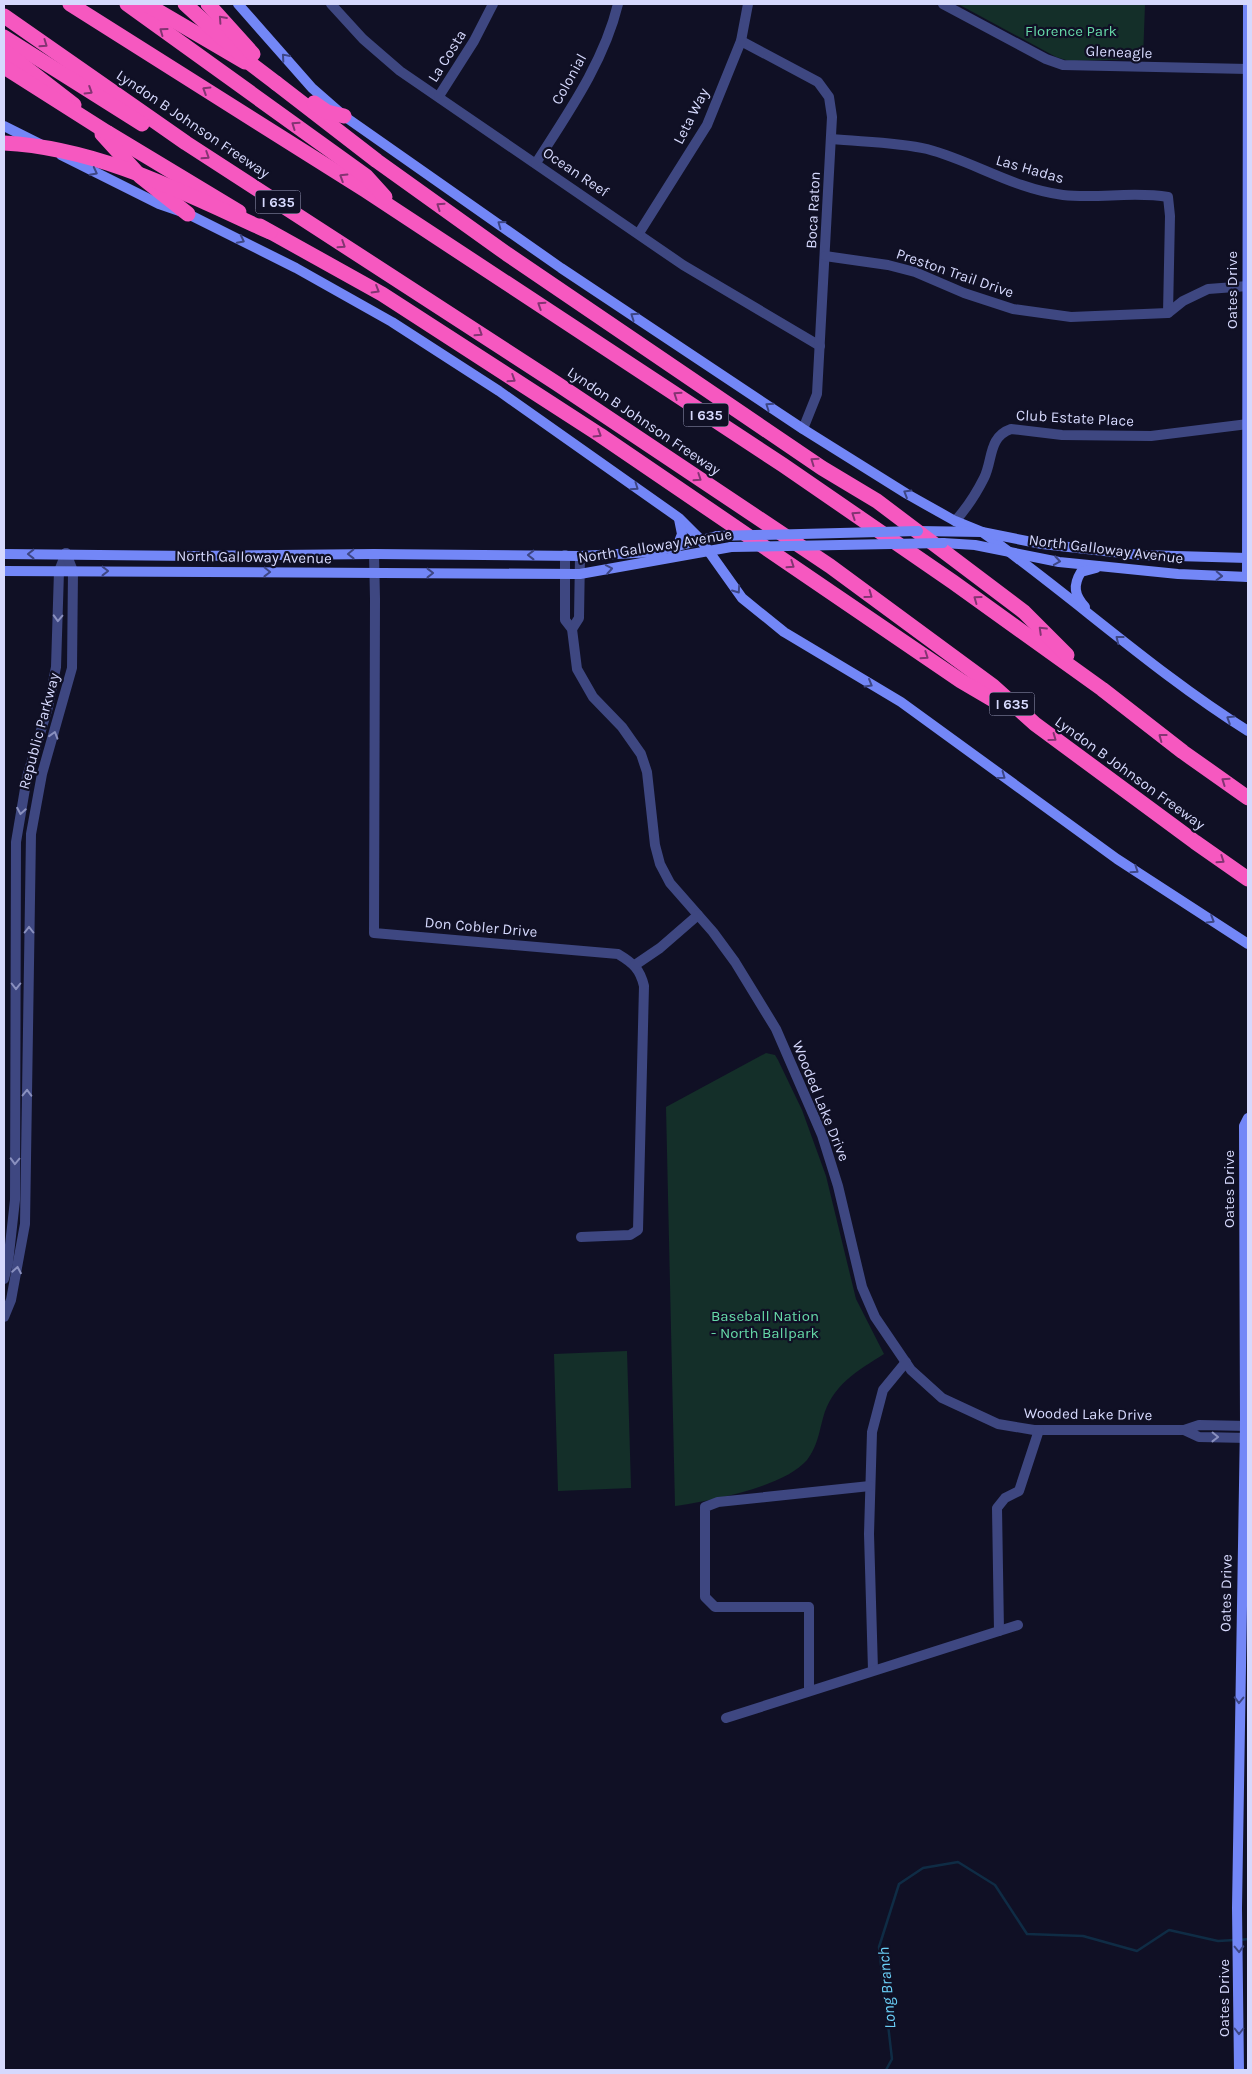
<svg xmlns="http://www.w3.org/2000/svg" width="1252" height="2074" viewBox="0 0 1252 2074" font-family="Karla,sans-serif">
<rect width="100%" height="100%" fill="#101025"/>
<!-- green -->
<g fill="#142f29">
<polygon points="958,4 1145,4 1143,59 1069,61 1056,57"/>
<path d="M 766,1053 L 775,1055 L 778,1060 L 802,1110 L 826,1176 L 856,1299 L 884,1354 C 857,1371 832,1385 823,1418 C 819,1433 817,1447 807,1460 C 784,1487 710,1501 675,1506 L 666,1107 Z"/>
<polygon points="627,1351 631,1488 558,1491 554,1354"/>
</g>
<g fill="none" stroke-linecap="round" stroke-linejoin="round">
<!-- stream -->
<g stroke="#0f2c45" stroke-width="2.5">
<polyline points="1240,1940 1248,1939"/>
<polyline points="886,2070 892,2059 879,1947 899,1884 923,1868 958,1862 995,1885 1027,1934 1083,1936 1137,1951 1169,1930 1218,1941 1234,1940"/>
</g>
<!-- minor -->
<g stroke="#3e4781" stroke-width="10">
<polyline points="331,4 363,39 400,71 683,265 820,346"/>
<polyline points="943,4 1046,59 1063,65 1248,69"/>
<polyline points="741,41 818,82 829,97 832,117 817,394 803,429"/>
<polyline points="439,96 474,41 493,4"/>
<path d="M 832,139 C 863,142 897,142 927,149 C 973,161 1014,189 1063,195 C 1098,199 1133,191 1168,197 L 1170,216 L 1168,313"/>
<path d="M 536,163 C 568,113 604,62 618,4"/>
<polyline points="639,233 707,125 741,41 748,4"/>
<polyline points="825,256 888,265 915,272 964,293 1013,309 1071,317 1168,313 1183,301 1208,289 1248,286"/>
<path d="M 955,521 C 967,508 976,494 984,478 C 993,460 988,437 1011,429 L 1062,435 L 1151,436 L 1248,424"/>
<path d="M 374,554 L 375,599 L 374,933 L 618,954 C 633,963 640,969 644,986 L 638,1230 L 630,1235 L 581,1237"/>
<polyline points="565,555 565,620 572,629 577,669 593,697 622,727 641,754 647,772 655,845 660,864 670,883 713,932 735,962 776,1029 822,1135 838,1186 862,1287 875,1317 911,1370 942,1398 998,1424 1034,1430 1184,1430 1199,1425 1248,1426"/>
<polyline points="572,629 579,618 580,556"/>
<polyline points="635,965 660,948 698,915"/>
<polyline points="1184,1430 1199,1437 1248,1438"/>
<polyline points="999,1631 1018,1625"/>
<polyline points="873,1670 869,1534 872,1432 883,1390 906,1362"/>
<polyline points="809,1690 809,1607 715,1607 705,1597 705,1507 718,1502 870,1486"/>
<polyline points="726,1718 999,1631 997,1508 1005,1498 1019,1491 1039,1430"/>
</g>
<!-- tertiary -->
<g stroke="#3e4781" stroke-width="10">
<polyline points="4,1279 8,1263 15,1200 16,842 27,777 48,707 56,667 59,571 66,553"/>
<polyline points="4,1317 11,1300 25,1224 31,834 42,774 72,668 73,571 66,553"/>
</g>
<!-- secondary -->
<g stroke="#7387f7" stroke-width="10">
<path d="M 238,4 L 312,88 L 344,116 L 561,268 L 803,429 L 907,494 L 955,521 L 982,532 C 1072,596 1154,672 1248,731"/>
<polyline points="4,126 40,144"/>
<polyline points="61,155 159,204 188,214 296,268 392,322 499,391 679,518 700,539 742,598 784,632 901,702 1117,859 1248,944"/>
<polyline points="918,531 982,532 1042,544 1140,555 1248,558"/>
<polyline points="943,543 975,545 1059,562 1178,574 1248,577"/>
<polyline points="677,547 682,534 679,519"/>
<polyline points="4,554 194,556 374,554 580,556 654,552 717,536"/>
<polyline points="4,571 580,574 731,547"/>
<polyline points="1247,577 1248,4"/>
<path d="M 1085,607 C 1074,595 1073,585 1081,572 L 1096,568"/>
<polyline points="1239,2070 1237,1908 1245,1425 1244,1126 1248,1118"/>
</g>
<!-- motorway -->
<g stroke="#f658c0" stroke-width="15">
<polyline points="70,4 365,190 783,465 953,582 1102,689 1183,752 1248,798"/>
<polyline points="127,4 366,176 385,197"/>
<polyline points="146,4 245,62"/>
<polyline points="4,16 186,143 556,383 830,566 993,686 1035,724 1195,842 1248,879"/>
<polyline points="4,37 142,124"/>
<polyline points="4,51 74,105"/>
<polyline points="276,83 377,161 507,254 822,468 877,501 1024,612 1067,655"/>
<polyline points="314,103 327,112 344,116"/>
<polyline points="108,133 239,212"/>
<polyline points="102,134 140,176 188,214"/>
<polyline points="260,226 382,294 600,435 961,681 1007,708"/>
</g>
<!-- secondary-bridge -->
<g stroke="#7387f7" stroke-width="10">
<polyline points="717,536 918,531"/>
<polyline points="731,547 943,543"/>
</g>
<!-- motorway-bridge -->
<g stroke="#f658c0" stroke-width="15">
<polyline points="185,4 251,64 276,83"/>
<polyline points="208,4 253,54"/>
<polyline points="4,67 108,133"/>
<path d="M 4,143 C 100,148 184,193 270,232"/>
</g>
</g>
<!-- one-way arrows -->
<defs><path id="oneway-chevron" d="M-2-3.5L2.5 0L-2 3.5" fill="none" stroke-width="1.6" stroke-linecap="round" stroke-linejoin="round" transform="scale(1.25)"/></defs>
<g stroke="#833472">
<use href="#oneway-chevron" transform="translate(222 19) rotate(-132)"/>
<use href="#oneway-chevron" transform="translate(163 31) rotate(-144)"/>
<use href="#oneway-chevron" transform="translate(44 44) rotate(35)"/>
<use href="#oneway-chevron" transform="translate(206 90) rotate(-148)"/>
<use href="#oneway-chevron" transform="translate(89 91) rotate(32)"/>
<use href="#oneway-chevron" transform="translate(295 125) rotate(-145)"/>
<use href="#oneway-chevron" transform="translate(206 156) rotate(33)"/>
<use href="#oneway-chevron" transform="translate(343 177) rotate(-148)"/>
<use href="#oneway-chevron" transform="translate(440 206) rotate(-145)"/>
<use href="#oneway-chevron" transform="translate(342 245) rotate(33)"/>
<use href="#oneway-chevron" transform="translate(376 290) rotate(31)"/>
<use href="#oneway-chevron" transform="translate(541 305) rotate(-147)"/>
<use href="#oneway-chevron" transform="translate(479 333) rotate(33)"/>
<use href="#oneway-chevron" transform="translate(512 379) rotate(33)"/>
<use href="#oneway-chevron" transform="translate(677 395) rotate(-146)"/>
<use href="#oneway-chevron" transform="translate(598 434) rotate(32)"/>
<use href="#oneway-chevron" transform="translate(814 461) rotate(-145)"/>
<use href="#oneway-chevron" transform="translate(698 478) rotate(34)"/>
<use href="#oneway-chevron" transform="translate(855 515) rotate(-146)"/>
<use href="#oneway-chevron" transform="translate(791 565) rotate(34)"/>
<use href="#oneway-chevron" transform="translate(869 595) rotate(36)"/>
<use href="#oneway-chevron" transform="translate(977 599) rotate(-144)"/>
<use href="#oneway-chevron" transform="translate(1042 630) rotate(-136)"/>
<use href="#oneway-chevron" transform="translate(925 656) rotate(34)"/>
<use href="#oneway-chevron" transform="translate(1162 737) rotate(-143)"/>
<use href="#oneway-chevron" transform="translate(1053 738) rotate(36)"/>
<use href="#oneway-chevron" transform="translate(1225 781) rotate(-145)"/>
<use href="#oneway-chevron" transform="translate(1221 860) rotate(34)"/>
</g>
<g stroke="#3d4684">
<use href="#oneway-chevron" transform="translate(285 57) rotate(-131)"/>
<use href="#oneway-chevron" transform="translate(94 172) rotate(27)"/>
<use href="#oneway-chevron" transform="translate(501 224) rotate(-144)"/>
<use href="#oneway-chevron" transform="translate(241 240) rotate(27)"/>
<use href="#oneway-chevron" transform="translate(634 316) rotate(-146)"/>
<use href="#oneway-chevron" transform="translate(769 406) rotate(-146)"/>
<use href="#oneway-chevron" transform="translate(635 487) rotate(35)"/>
<use href="#oneway-chevron" transform="translate(907 493) rotate(-149)"/>
<use href="#oneway-chevron" transform="translate(31 554) rotate(180)"/>
<use href="#oneway-chevron" transform="translate(351 554) rotate(179)"/>
<use href="#oneway-chevron" transform="translate(531 555) rotate(-180)"/>
<use href="#oneway-chevron" transform="translate(1057 561) rotate(9)"/>
<use href="#oneway-chevron" transform="translate(609 569) rotate(-10)"/>
<use href="#oneway-chevron" transform="translate(105 571)"/>
<use href="#oneway-chevron" transform="translate(267 572) rotate(1)"/>
<use href="#oneway-chevron" transform="translate(430 573)"/>
<use href="#oneway-chevron" transform="translate(1219 576) rotate(2)"/>
<use href="#oneway-chevron" transform="translate(737 590) rotate(55)"/>
<use href="#oneway-chevron" transform="translate(1119 639) rotate(-142)"/>
<use href="#oneway-chevron" transform="translate(869 684) rotate(30)"/>
<use href="#oneway-chevron" transform="translate(1230 719) rotate(-148)"/>
<use href="#oneway-chevron" transform="translate(1002 776) rotate(36)"/>
<use href="#oneway-chevron" transform="translate(1135 870) rotate(34)"/>
<use href="#oneway-chevron" transform="translate(1211 920) rotate(32)"/>
<use href="#oneway-chevron" transform="translate(1239 1700) rotate(91)"/>
<use href="#oneway-chevron" transform="translate(1239 1949) rotate(88)"/>
<use href="#oneway-chevron" transform="translate(1239 2031) rotate(90)"/>
</g>
<g stroke="#8a90bf">
<use href="#oneway-chevron" transform="translate(58 618) rotate(92)"/>
<use href="#oneway-chevron" transform="translate(54 735) rotate(-73)"/>
<use href="#oneway-chevron" transform="translate(21 811) rotate(100)"/>
<use href="#oneway-chevron" transform="translate(29 930) rotate(-90)"/>
<use href="#oneway-chevron" transform="translate(16 986) rotate(90)"/>
<use href="#oneway-chevron" transform="translate(27 1093) rotate(-89)"/>
<use href="#oneway-chevron" transform="translate(15 1161) rotate(92)"/>
<use href="#oneway-chevron" transform="translate(17 1270) rotate(-80)"/>
<use href="#oneway-chevron" transform="translate(1215 1437) rotate(1)"/>
</g>
<g text-anchor="middle" stroke-width="4.5" stroke-linejoin="round" paint-order="stroke">
<!-- shield labels -->
<g fill="#101025" stroke="#9b9dbc" stroke-width="1">
<rect x="255.5" y="190.5" width="45" height="23" rx="4"/>
<rect x="683.5" y="403.5" width="45" height="23" rx="4"/>
<rect x="989.5" y="692.5" width="45" height="23" rx="4"/>
</g>
<g font-size="14" font-weight="bold" fill="#d6d9fd">
<text x="278" y="207">I 635</text>
<text x="706" y="420">I 635</text>
<text x="1012" y="709">I 635</text>
</g>
<!-- park labels -->
<g font-size="15" fill="#66d9a8" stroke="#101025">
<text x="1071" y="36">Florence Park</text>
<text x="765" y="1321">Baseball Nation<tspan x="765" dy="17">- North Ballpark</tspan></text>
</g>
<!-- street labels -->
<g font-size="15" fill="#d6d9fd" stroke="#101025">
<text transform="translate(1119 52) rotate(2)" y="5">Gleneagle</text>
<text transform="translate(447 56) rotate(-58)" y="5">La Costa</text>
<text transform="translate(569 79) rotate(-61)" y="5">Colonial</text>
<text transform="translate(691 116) rotate(-63)" y="5">Leta Way</text>
<text transform="translate(193 124) rotate(34)" y="5">Lyndon B Johnson Freeway</text>
<text transform="translate(1030 169) rotate(16)" y="5">Las Hadas</text>
<text transform="translate(576 172) rotate(34)" y="5">Ocean Reef</text>
<text transform="translate(813 210) rotate(-87)" y="5">Boca Raton</text>
<text transform="translate(955 273) rotate(19)" y="5">Preston Trail Drive</text>
<text transform="translate(1232 290) rotate(-90)" y="5">Oates Drive</text>
<text transform="translate(1075 418) rotate(3)" y="5">Club Estate Place</text>
<text transform="translate(644 421) rotate(34)" y="5">Lyndon B Johnson Freeway</text>
<text transform="translate(655 546) rotate(-9)" y="5">North Galloway Avenue</text>
<text transform="translate(1106 549) rotate(7)" y="5">North Galloway Avenue</text>
<text transform="translate(254 557) rotate(1)" y="5">North Galloway Avenue</text>
<text transform="translate(39 731) rotate(-75)" y="5">Republic Parkway</text>
<text transform="translate(1130 773) rotate(36)" y="5">Lyndon B Johnson Freeway</text>
<text transform="translate(481 927) rotate(5)" y="5">Don Cobler Drive</text>
<text transform="translate(821 1101) rotate(68)" y="5">Wooded Lake Drive</text>
<text transform="translate(1229 1189) rotate(-90)" y="5">Oates Drive</text>
<text transform="translate(1088 1414) rotate(1)" y="5">Wooded Lake Drive</text>
<text transform="translate(1226 1593) rotate(-89)" y="5">Oates Drive</text>
<text transform="translate(1224 1998) rotate(-90)" y="5">Oates Drive</text>
</g>
<!-- water labels -->
<g font-size="16" font-style="italic" fill="#6acff7" stroke="#101025">
<text transform="translate(886 1988) rotate(-95)" y="6">Long Branch</text>
</g>
</g>
<!-- border -->
<rect width="1252" height="2074" fill="none" stroke="#d6d9fd" stroke-width="10"/>
</svg>
